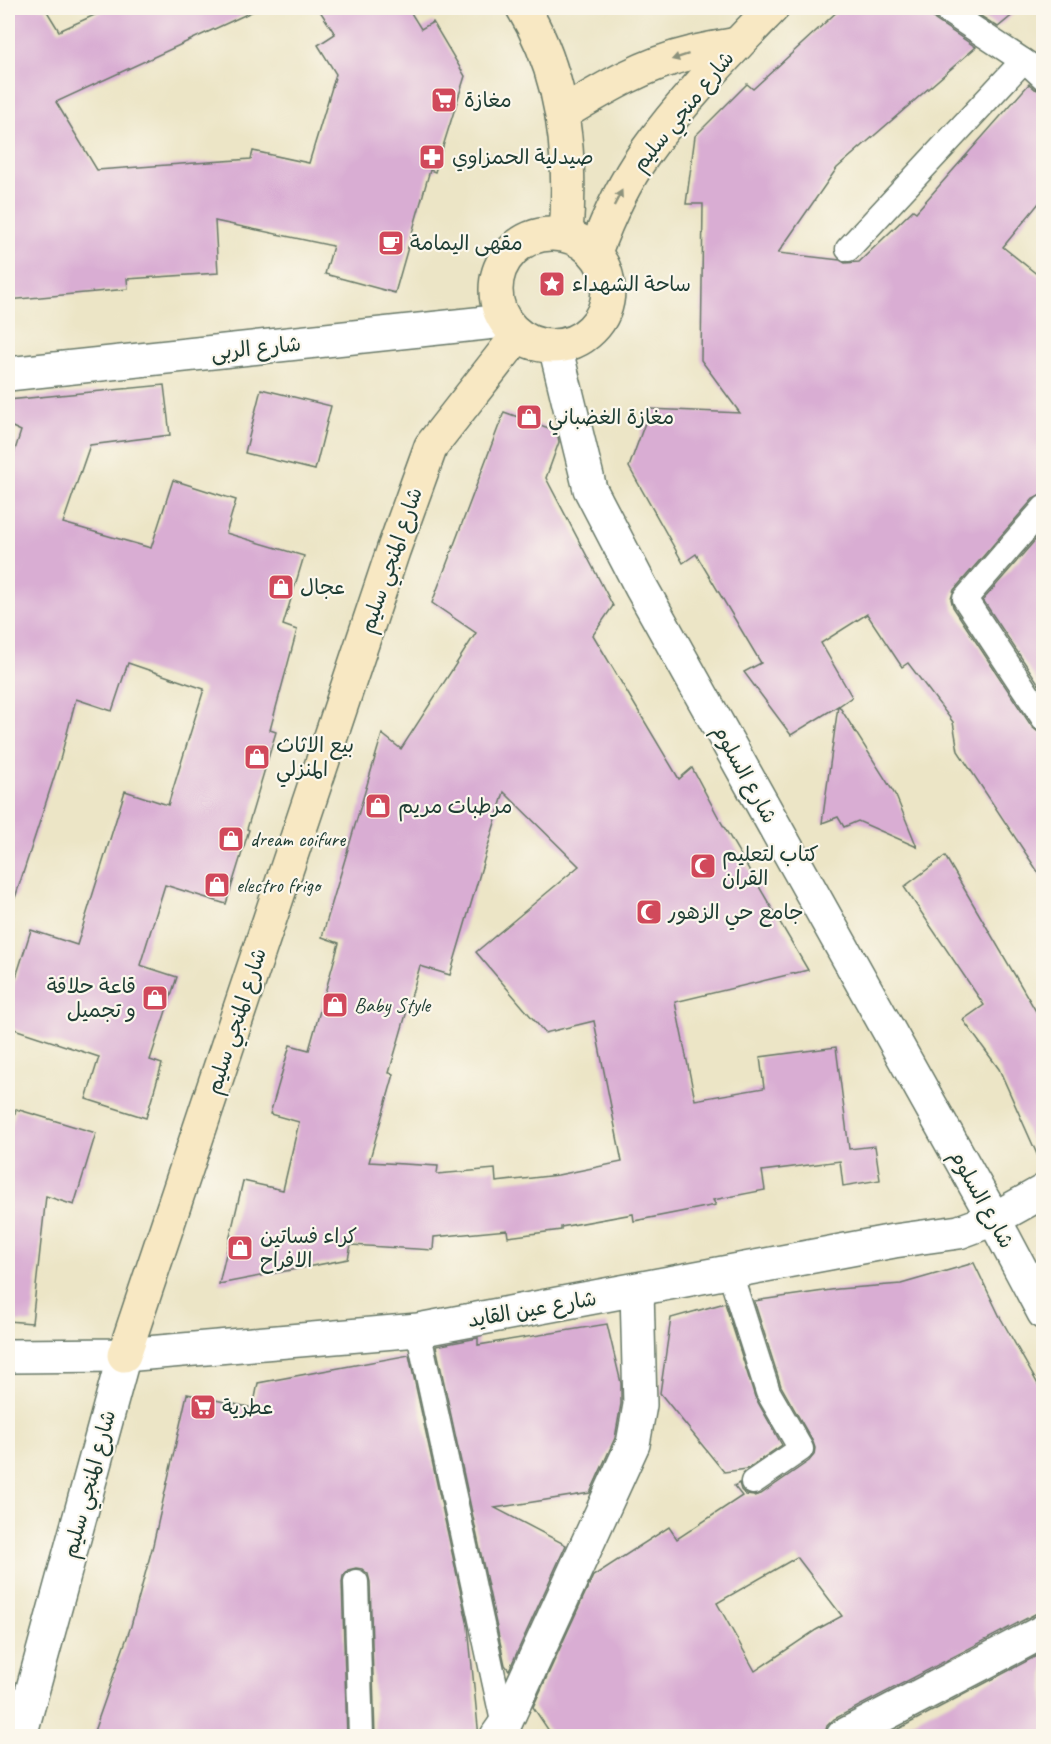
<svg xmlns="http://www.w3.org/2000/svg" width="1051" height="1744" viewBox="0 0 1051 1744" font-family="Caveat,'Playpen Sans Arabic',sans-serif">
<rect width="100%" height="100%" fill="#fbf7ec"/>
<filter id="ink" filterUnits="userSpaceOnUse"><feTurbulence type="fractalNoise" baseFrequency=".0167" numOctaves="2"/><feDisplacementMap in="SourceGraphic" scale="12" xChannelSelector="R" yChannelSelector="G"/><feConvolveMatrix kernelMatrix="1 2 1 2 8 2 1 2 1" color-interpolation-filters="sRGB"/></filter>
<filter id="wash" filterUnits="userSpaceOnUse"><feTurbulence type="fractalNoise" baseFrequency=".008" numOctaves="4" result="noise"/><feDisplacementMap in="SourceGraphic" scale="24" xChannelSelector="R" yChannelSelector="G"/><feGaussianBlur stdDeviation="1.35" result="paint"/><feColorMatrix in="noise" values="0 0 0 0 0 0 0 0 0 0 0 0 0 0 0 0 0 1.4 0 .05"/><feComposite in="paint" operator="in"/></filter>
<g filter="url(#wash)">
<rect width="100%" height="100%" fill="#ece5c6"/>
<g id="blocks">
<!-- building -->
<g fill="#d9add3" fill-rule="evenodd">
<polygon points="8,8 45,8 59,31 110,8 260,8 56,102 97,170 251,159 253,151 309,163 336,74 318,45 335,34 318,8 408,8 421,29 433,22 465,76 435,172 430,170 395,293 325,274 333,246 215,221 218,273 127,279 128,289 8,300"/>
<polygon points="841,8 929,8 931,15 935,20 976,47 837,168 778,253 840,260 845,263 859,262 913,210 916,212 1029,84 1035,89 1044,92 1044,197 1003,247 1044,280 1044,494 1033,499 954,590 951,599 953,607 1032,727 1037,731 1044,733 1044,881 958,751 953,722 908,663 902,667 867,614 821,643 852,697 839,706 896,796 917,847 858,821 844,827 838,817 822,823 838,706 791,735 744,672 761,663 696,554 683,563 629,467 650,409 740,413 701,360 703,204 686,204 695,136 747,84 753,89"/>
<polygon points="968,8 1021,8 998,27"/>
<polygon points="164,385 170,435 90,445 63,523 151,548 173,480 236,500 226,533 304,556 283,625 297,630 270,730 276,732 247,829 249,830 226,904 165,885 140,965 177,977 150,1060 162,1064 146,1118 86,1099 99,1057 8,1027 8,1002 31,930 77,945 125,791 168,805 204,689 128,663 112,711 76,699 61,756 15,898 8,897 8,472 21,431 8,425 8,400"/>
<polygon points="261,389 331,406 315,470 245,453"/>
<path d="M 504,412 L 557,431 L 559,442 L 546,478 L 613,606 L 593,635 L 679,779 L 692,768 L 721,822 L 808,970 L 675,1002 L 695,1100 L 764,1088 L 760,1057 L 836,1047 L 849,1149 L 875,1146 L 880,1180 L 843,1186 L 840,1161 L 762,1171 L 765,1190 L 713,1200 L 716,1205 L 634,1221 L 633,1214 L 561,1227 L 561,1230 L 508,1237 L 507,1230 L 434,1237 L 433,1250 L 351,1245 L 348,1259 L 219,1284 L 243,1181 L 283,1190 L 299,1122 L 270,1114 L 290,1045 L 309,1050 L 339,943 L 322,937 L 382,734 L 401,749 L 476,633 L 432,603 ZM 504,792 L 579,866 L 476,952 L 545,1033 L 594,1021 L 622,1162 L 558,1175 L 496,1182 L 495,1169 L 437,1174 L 438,1166 L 369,1162 L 394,1074 L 389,1073 L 420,966 L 450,975 Z"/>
<polygon points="1044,530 1044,692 983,600"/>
<polygon points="945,856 1044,1025 1044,1170 999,1069 963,1020 984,1005 904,887"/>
<polygon points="16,1109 96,1133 74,1205 46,1196 32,1323 8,1321 8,1138"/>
<path d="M 974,1263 L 1000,1317 L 1044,1395 L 1044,1612 L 1035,1614 L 834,1719 L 827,1726 L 824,1737 L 553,1737 L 533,1707 L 593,1576 L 669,1527 L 677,1539 L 742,1496 L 734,1486 L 739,1483 L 741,1490 L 746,1495 L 754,1496 L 761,1494 L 809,1461 L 814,1455 L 815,1448 L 813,1442 L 781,1386 L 754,1301 L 838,1289 L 901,1284 ZM 797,1557 L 842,1616 L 816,1630 L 755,1671 L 717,1603 Z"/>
<polygon points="725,1303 755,1397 782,1445 747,1469 724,1472 660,1393 671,1318"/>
<polygon points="607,1324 621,1383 621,1404 615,1438 590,1493 495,1508 566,1545 509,1670 505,1665 436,1346 478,1338 478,1345"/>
<polygon points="409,1355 468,1626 479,1737 375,1737 370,1582 368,1574 362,1569 356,1568 348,1570 343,1576 342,1582 347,1737 92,1737 131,1626 153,1545 187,1394 253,1408 258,1383"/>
<polygon points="1044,1652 1044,1737 883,1737"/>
</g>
</g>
</g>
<g filter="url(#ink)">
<use href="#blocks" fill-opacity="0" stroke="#677867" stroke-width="1.5"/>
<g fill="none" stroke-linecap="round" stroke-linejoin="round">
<!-- lane casing -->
<g stroke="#677867" stroke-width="27">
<g id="lane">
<polyline points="943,8 1031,66 1044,78"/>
<polyline points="848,249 1023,61"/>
<polyline points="1044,508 965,599 1044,719"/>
<polyline points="730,1273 768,1392 801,1449 753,1482"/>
<polyline points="418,1330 504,1726"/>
<polyline points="356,1582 361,1736"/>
</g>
</g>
<!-- street casing -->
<g stroke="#677867" stroke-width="36">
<g id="street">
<polyline points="555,346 590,489 641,587 994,1219 1044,1313"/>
<polyline points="8,374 504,321"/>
<polyline points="8,1356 124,1355 418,1330 894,1241 959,1232 994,1219 1044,1191"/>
<polyline points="20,1736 124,1355"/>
<polyline points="497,1736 504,1726 633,1444 640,1405 637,1291"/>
<polyline points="843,1736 1044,1631"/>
</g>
</g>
<!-- secondary casing -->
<g stroke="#677867" stroke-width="36">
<g id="secondary">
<path d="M 523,8 C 564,75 572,157 566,234"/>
<path d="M 562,114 C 603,89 644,64 692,53 C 707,49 722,47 737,44"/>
<circle cx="552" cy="290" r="56"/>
<path d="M 595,252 C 608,217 623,184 645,153 C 682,101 728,54 772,8"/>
<polyline points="124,1355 393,551 431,446 518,335"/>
</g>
</g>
<!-- lane -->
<use href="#lane" stroke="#fff" stroke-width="24"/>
<!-- street -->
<use href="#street" stroke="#fff" stroke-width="33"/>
<!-- secondary -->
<use href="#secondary" stroke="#f8e8c3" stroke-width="33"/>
</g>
<!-- one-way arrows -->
<defs><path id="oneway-solid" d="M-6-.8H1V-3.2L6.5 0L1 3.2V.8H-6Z" transform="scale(1.5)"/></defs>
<g fill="#8c927c">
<use href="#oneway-solid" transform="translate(680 57) rotate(162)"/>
<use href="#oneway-solid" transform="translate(618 198) rotate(-63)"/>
</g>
</g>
<!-- icons -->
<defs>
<g id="supermarket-square" transform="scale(1.35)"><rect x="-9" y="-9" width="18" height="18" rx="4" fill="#d1495b" stroke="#fbf7ec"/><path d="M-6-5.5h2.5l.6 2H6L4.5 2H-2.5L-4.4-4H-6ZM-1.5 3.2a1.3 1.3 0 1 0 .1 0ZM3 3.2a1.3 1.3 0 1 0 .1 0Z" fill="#fff"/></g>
<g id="pharmacy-square" transform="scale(1.35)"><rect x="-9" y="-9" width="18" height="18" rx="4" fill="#d1495b" stroke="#fbf7ec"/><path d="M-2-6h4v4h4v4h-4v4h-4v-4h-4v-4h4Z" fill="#fff"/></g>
<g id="cafe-square" transform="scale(1.35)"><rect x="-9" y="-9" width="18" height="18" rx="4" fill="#d1495b" stroke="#fbf7ec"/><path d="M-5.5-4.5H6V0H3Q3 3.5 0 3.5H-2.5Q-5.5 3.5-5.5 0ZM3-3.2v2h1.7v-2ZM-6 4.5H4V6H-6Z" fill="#fff"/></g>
<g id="sight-square" transform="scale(1.35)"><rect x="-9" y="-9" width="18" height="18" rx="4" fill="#d1495b" stroke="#fbf7ec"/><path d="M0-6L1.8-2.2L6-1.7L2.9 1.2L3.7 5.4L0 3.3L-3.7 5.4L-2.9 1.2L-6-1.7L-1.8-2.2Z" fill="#fff"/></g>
<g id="shop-square" transform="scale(1.35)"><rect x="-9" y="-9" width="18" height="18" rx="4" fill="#d1495b" stroke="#fbf7ec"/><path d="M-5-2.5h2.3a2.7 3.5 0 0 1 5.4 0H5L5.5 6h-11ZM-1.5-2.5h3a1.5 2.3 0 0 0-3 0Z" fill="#fff"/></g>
<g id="mosque-square" transform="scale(1.35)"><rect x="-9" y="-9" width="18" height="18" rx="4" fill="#d1495b" stroke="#fbf7ec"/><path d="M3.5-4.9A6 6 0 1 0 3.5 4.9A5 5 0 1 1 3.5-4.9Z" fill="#fff"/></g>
</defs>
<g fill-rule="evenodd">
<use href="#supermarket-square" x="444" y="100"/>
<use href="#pharmacy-square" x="432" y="157"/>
<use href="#cafe-square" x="391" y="243"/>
<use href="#sight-square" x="552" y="284"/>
<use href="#shop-square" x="529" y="417"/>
<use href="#shop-square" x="281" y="587"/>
<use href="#shop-square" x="257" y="757"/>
<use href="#shop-square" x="378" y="806"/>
<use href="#shop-square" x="231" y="839"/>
<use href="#mosque-square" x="703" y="866"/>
<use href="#shop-square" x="217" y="885"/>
<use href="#mosque-square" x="649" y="912"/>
<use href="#shop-square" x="155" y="998"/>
<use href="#shop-square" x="335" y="1005"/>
<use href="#shop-square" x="240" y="1248"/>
<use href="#supermarket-square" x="203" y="1407"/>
</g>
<g text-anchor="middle" stroke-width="4.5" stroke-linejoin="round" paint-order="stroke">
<!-- poi labels -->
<g font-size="21" fill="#1f3d34" stroke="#fbf7ec" text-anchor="start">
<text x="464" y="107">مغازة</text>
<text x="452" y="164">صيدلية الحمزاوي</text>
<text x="410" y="250">مقهى اليمامة</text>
<text x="572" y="291">ساحة الشهداء</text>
<text x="548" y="424">مغازة الغضباني</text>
<text x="300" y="594">عجال</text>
<text x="276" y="752">بيع الاثاث<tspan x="276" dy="24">المنزلي</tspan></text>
<text x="398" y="813">مرطبات مريم</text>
<text x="250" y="846">dream coifure</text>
<text x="722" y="861">كتاب لتعليم<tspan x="722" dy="24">القران</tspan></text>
<text x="236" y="892">electro frigo</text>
<text x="668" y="919">جامع حي الزهور</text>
<text x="136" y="993" text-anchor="end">قاعة حلاقة<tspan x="136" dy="24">و تجميل</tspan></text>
<text x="354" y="1012">Baby Style</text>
<text x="260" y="1243">كراء فساتين<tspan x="260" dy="24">الافراح</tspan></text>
<text x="222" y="1414">عطرية</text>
</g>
<!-- street labels -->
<g font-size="21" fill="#1f3d34" stroke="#fbf7ec">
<text transform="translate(683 111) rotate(-51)" y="7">شارع منجي سليم</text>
<text transform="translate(256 348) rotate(-6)" y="7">شارع الربى</text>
<text transform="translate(391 560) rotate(-71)" y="7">شارع المنجي سليم</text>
<text transform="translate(745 774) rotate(61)" y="7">شارع السلوم</text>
<text transform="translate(236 1021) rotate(-72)" y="7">شارع المنجي سليم</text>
<text transform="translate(982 1199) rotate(61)" y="7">شارع السلوم</text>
<text transform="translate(532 1309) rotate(-10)" y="7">شارع عين القايد</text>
<text transform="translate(89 1484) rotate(-75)" y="7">شارع المنجي سليم</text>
</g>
</g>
<!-- margin -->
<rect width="1051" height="1744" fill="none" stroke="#fbf7ec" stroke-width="30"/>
</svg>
